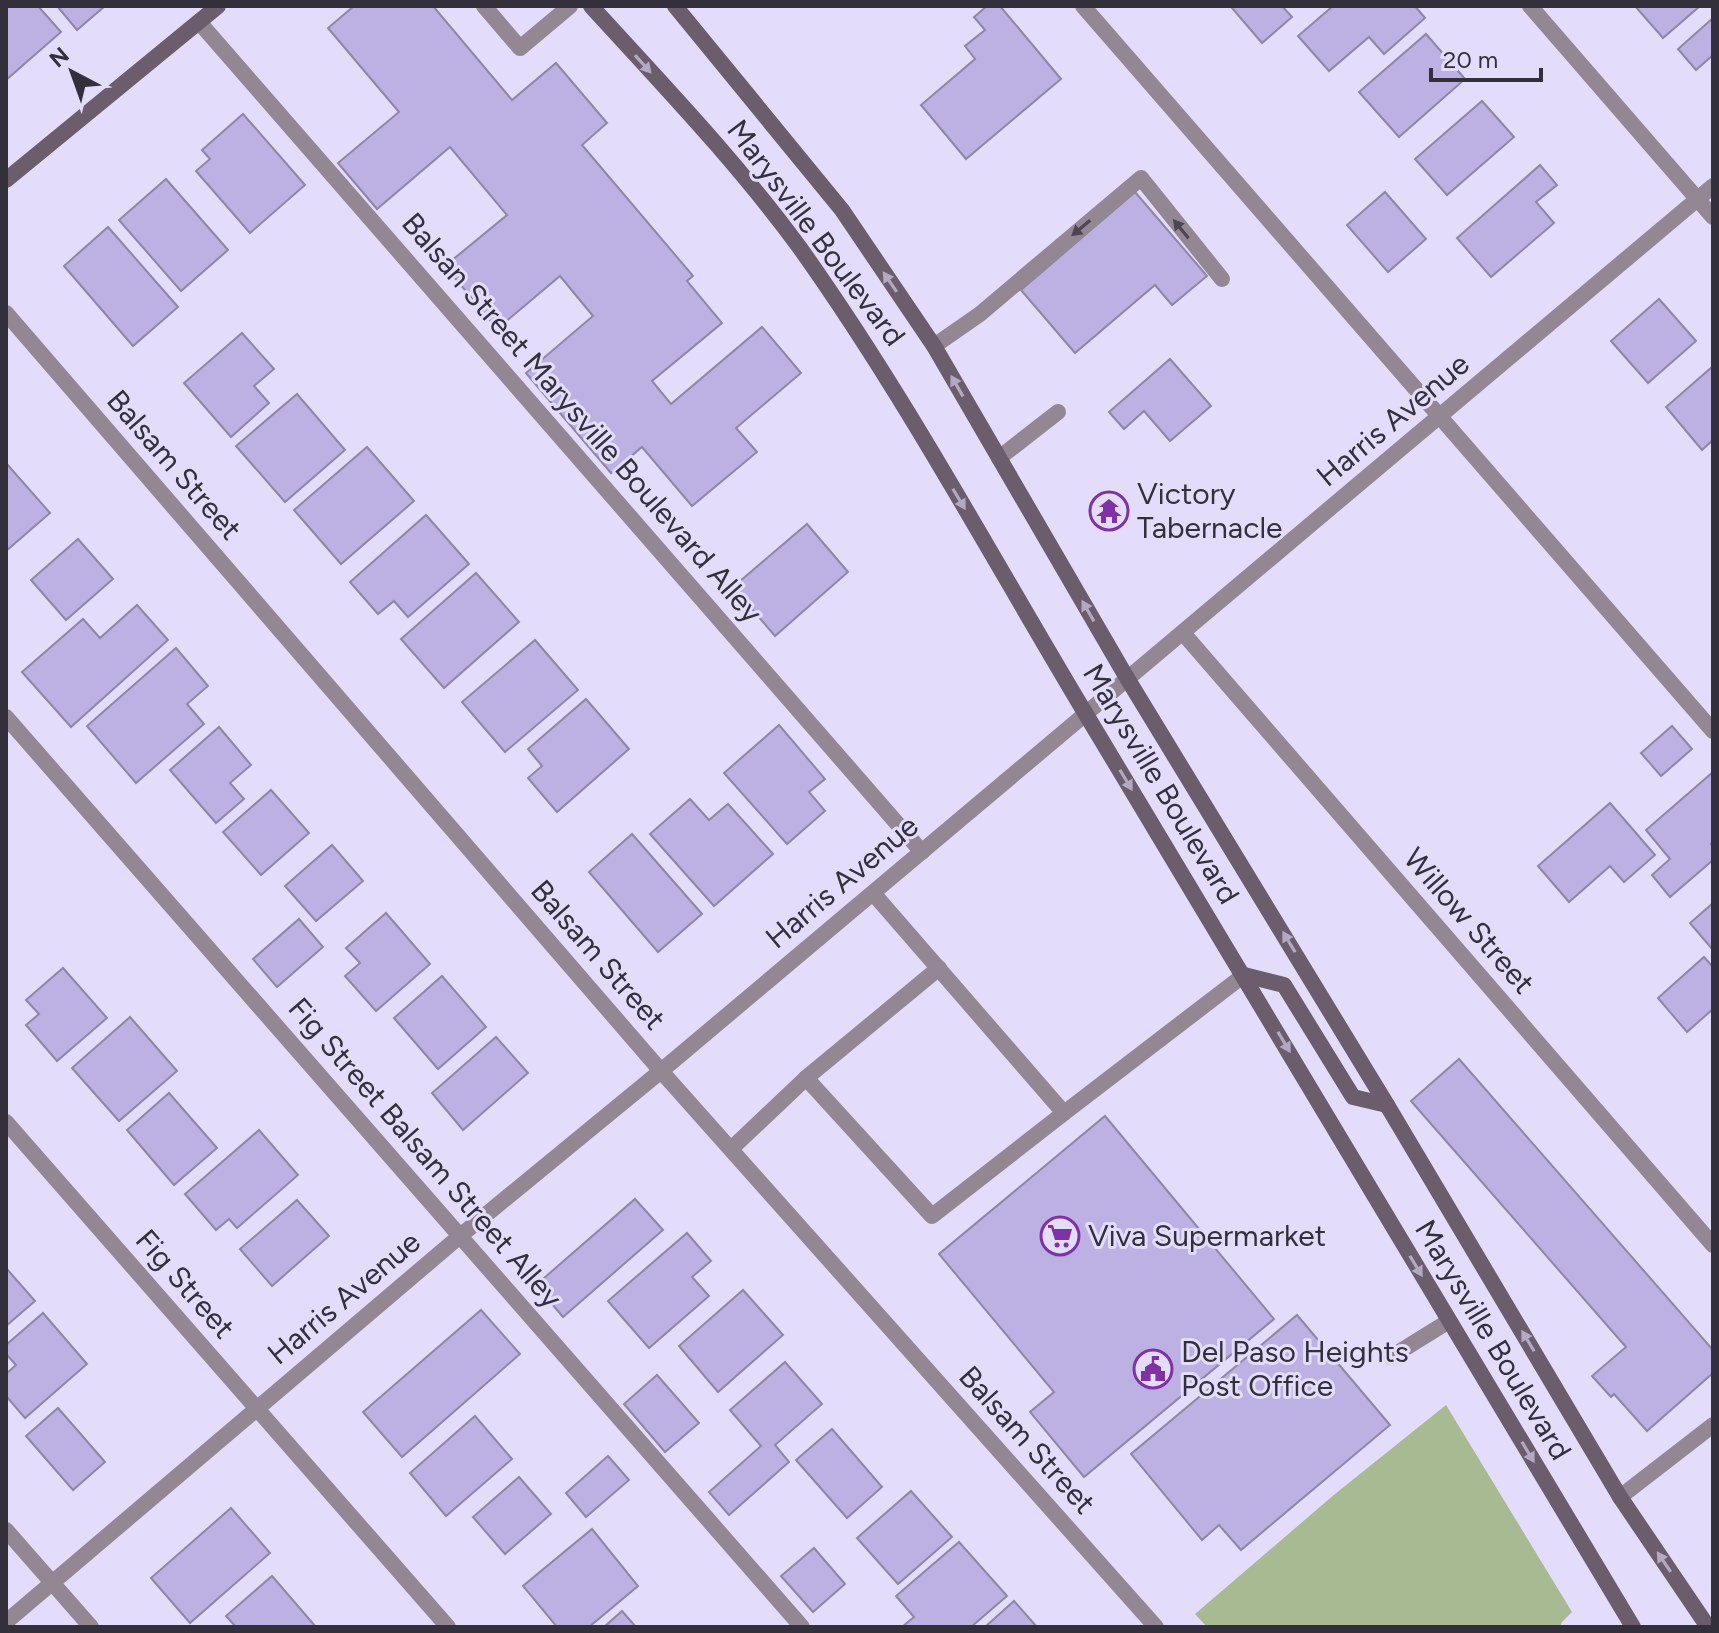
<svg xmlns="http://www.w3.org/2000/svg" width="1719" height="1633" viewBox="0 0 1719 1633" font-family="Figtree,sans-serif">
<rect width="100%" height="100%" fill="#e4dcfb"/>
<!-- green -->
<polygon fill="#a7ba91" points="1446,1405 1572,1612 1562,1622 1560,1627 1207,1627 1195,1614 1335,1494"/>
<!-- building -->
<g fill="#bdb0e2" stroke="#8e87a3" stroke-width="2">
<polygon points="6,6 38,6 61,32 6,80"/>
<polygon points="57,6 105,6 77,30"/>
<polygon points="354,6 433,6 512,100 556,63 607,123 582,145 693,276 687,281 722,323 652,381 671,404 762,327 801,373 736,428 757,452 692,506 642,447 611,473 526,373 593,316 560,276 497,329 445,266 507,215 450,147 377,209 338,163 399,112 328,28"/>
<polygon points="987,6 1000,6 1061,79 966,159 921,105 975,59 965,46 985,30 974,17"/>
<polygon points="1234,6 1282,6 1292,17 1262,43 1232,8"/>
<polygon points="1333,6 1415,6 1425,18 1384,54 1369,37 1329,71 1298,36"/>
<polygon points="1635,6 1700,6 1663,38"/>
<polygon points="1713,18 1713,55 1696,70 1678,49"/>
<polygon points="1426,34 1465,79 1399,137 1359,92"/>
<polygon points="1482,101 1514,137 1447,195 1415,159"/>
<polygon points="243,114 305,185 250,233 196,171 210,159 202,150"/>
<polygon points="1540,165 1557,185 1536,202 1554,223 1491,277 1457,238"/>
<polygon points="166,179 228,250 181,291 119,220"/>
<polygon points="1135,192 1207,276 1172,305 1155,285 1075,353 1021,290"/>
<polygon points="1385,192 1426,239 1388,272 1347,225"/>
<polygon points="108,227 178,307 133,346 64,266"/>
<polygon points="1659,299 1696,341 1648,383 1611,341"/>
<polygon points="242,333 274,369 254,386 269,403 231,437 184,383"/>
<polygon points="1170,359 1211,406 1170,441 1144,411 1124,429 1109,412"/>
<polygon points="1712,367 1713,440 1702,450 1666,407"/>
<polygon points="297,394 345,450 285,502 236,446"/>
<polygon points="367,447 414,501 341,564 294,510"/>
<polygon points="6,463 50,513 6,551"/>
<polygon points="426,515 469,564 408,617 394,601 378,614 350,582"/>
<polygon points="807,524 848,572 775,636 733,587"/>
<polygon points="78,539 113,579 66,620 31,580"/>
<polygon points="476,573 519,622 444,688 401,639"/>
<polygon points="137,605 168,640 71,727 22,672 83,619 100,638"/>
<polygon points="535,640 578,690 505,752 462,702"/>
<polygon points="176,648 208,686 187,704 204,724 136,783 87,726"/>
<polygon points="586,699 629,749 557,812 528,778 542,766 528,749"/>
<polygon points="779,725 825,779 809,792 825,811 787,844 724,773"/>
<polygon points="1672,726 1692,749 1661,776 1641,753"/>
<polygon points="219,727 251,765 230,783 244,799 216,823 170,770"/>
<polygon points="1713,772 1713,842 1711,844 1713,846 1713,860 1670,897 1652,875 1670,859 1646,830"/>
<polygon points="271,790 309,833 261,875 223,832"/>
<polygon points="690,799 709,820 728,804 773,854 714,906 650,834"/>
<polygon points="1610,803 1655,855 1624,882 1610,866 1569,902 1538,866"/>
<polygon points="632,834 702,914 658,952 589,872"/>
<polygon points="332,845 363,881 316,921 285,886"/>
<polygon points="1713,903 1713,950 1690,923"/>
<polygon points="386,913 430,964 376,1011 345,976 360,963 346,948"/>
<polygon points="299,919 323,947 277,987 253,959"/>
<polygon points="1704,957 1713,967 1713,1009 1687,1032 1658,998"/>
<polygon points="63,968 107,1018 57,1061 26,1025 39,1014 26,1000"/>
<polygon points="442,976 486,1027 438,1069 394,1018"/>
<polygon points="130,1017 177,1071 119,1121 72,1068"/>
<polygon points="496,1037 528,1073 463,1130 432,1093"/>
<polygon points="1459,1059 1713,1350 1713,1373 1647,1431 1614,1394 1611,1397 1592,1376 1626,1347 1411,1101"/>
<polygon points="169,1093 217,1148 174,1185 127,1130"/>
<polygon points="1105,1116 1274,1319 1084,1477 1030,1412 1054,1392 939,1254"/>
<polygon points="259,1130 298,1175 237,1228 229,1219 216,1230 185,1194"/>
<polygon points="635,1199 663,1230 563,1317 536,1285"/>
<polygon points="297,1200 329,1236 272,1286 240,1249"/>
<polygon points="687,1233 711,1261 692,1277 709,1296 649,1348 608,1301"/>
<polygon points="6,1268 35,1301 6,1326"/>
<polygon points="743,1290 783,1335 718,1392 679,1346"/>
<polygon points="481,1310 520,1354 402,1457 363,1412"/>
<polygon points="43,1313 87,1364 25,1418 6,1396 6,1374 16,1365 6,1354 6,1345"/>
<polygon points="1297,1315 1390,1425 1241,1550 1219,1525 1202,1540 1131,1454"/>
<polygon points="785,1362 822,1404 775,1445 789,1462 729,1515 709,1492 761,1446 730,1410"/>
<polygon points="657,1375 699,1423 665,1452 624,1404"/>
<polygon points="58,1408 105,1462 73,1490 26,1436"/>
<polygon points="475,1416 512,1459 446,1516 410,1473"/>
<polygon points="832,1429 882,1487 847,1518 796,1460"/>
<polygon points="608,1456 629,1480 586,1517 566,1493"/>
<polygon points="519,1477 551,1514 505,1554 473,1517"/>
<polygon points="911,1491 952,1537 898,1584 857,1538"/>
<polygon points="231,1508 270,1553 190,1623 151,1578"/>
<polygon points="592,1529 638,1586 589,1627 557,1627 523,1586"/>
<polygon points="959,1542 1007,1596 971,1627 902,1627 914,1617 896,1596"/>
<polygon points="814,1548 845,1584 813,1612 781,1576"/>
<polygon points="272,1576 316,1627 236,1627 226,1616"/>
<polygon points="1014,1601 1037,1627 985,1627"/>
<polygon points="622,1611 636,1627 604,1627"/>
</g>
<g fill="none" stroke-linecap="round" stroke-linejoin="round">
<!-- lane -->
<g stroke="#928792" stroke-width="16">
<polyline points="484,6 520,48 570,6"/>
<polyline points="1083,6 1713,731"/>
<polyline points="199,22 922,852"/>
<polyline points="934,346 980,314 1141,178 1222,279"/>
<polyline points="999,458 1058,412"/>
<polyline points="6,717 802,1627"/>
<polyline points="873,893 1064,1113 1244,975"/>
<polyline points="806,1078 939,968"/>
<polyline points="731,1149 806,1078 932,1216 1064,1113"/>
<polyline points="1391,1357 1449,1321"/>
<polyline points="1620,1497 1713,1425"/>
<polyline points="6,1530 91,1627"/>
</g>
<!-- street -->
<g stroke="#928792" stroke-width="16">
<polyline points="1530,6 1713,217"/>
<polyline points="6,313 661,1071 1156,1627"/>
<polyline points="1183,633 1713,1245"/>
<polyline points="6,1122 448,1627"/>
<polyline points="6,1622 460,1236 661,1071 1713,186"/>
</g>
<!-- secondary -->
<g stroke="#6c5d6c" stroke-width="16">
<path d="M 591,6 C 663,85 737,162 800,248 C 911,404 1000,573 1099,736 C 1279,1032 1454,1331 1633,1627"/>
<polyline points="675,6 842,210 934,346 1127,678 1387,1105 1620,1497 1708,1627"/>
<polyline points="6,180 218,6"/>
<polyline points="1244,975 1284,985 1353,1097 1387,1105"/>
</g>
</g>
<!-- one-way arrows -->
<defs><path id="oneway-solid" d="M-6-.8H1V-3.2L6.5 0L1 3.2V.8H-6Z" transform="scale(2)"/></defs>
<g fill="#b4a9c2">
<use href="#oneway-solid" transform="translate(643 64) rotate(48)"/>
<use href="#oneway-solid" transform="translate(890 282) rotate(-124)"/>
<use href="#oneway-solid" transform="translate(957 386) rotate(-120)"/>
<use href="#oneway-solid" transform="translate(959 499) rotate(59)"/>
<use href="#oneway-solid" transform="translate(1088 611) rotate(-120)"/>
<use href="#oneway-solid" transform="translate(1126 780) rotate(59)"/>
<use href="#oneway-solid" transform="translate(1289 942) rotate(-121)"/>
<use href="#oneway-solid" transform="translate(1284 1042) rotate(59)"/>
<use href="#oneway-solid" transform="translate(1416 1266) rotate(59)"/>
<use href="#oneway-solid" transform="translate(1528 1341) rotate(-121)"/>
<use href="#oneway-solid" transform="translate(1528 1452) rotate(59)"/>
<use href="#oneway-solid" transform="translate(1664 1562) rotate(-124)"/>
</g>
<g fill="#4b4652">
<use href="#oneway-solid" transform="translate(1081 228) rotate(140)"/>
<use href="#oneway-solid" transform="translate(1181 229) rotate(-129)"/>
</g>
<!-- icons -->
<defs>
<g id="temple-ring" transform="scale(2)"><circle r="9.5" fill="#e4dcfb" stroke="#7f32a3" stroke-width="1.5"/><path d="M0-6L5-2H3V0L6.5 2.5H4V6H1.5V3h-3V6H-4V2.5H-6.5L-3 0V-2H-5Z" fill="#7f32a3"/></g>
<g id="supermarket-ring" transform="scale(2)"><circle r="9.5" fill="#e4dcfb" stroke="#7f32a3" stroke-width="1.5"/><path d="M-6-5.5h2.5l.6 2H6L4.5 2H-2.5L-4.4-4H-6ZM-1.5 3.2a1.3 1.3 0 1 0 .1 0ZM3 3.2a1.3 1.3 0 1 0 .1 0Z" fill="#7f32a3"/></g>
<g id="civic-ring" transform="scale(2)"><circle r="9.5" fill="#e4dcfb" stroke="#7f32a3" stroke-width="1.5"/><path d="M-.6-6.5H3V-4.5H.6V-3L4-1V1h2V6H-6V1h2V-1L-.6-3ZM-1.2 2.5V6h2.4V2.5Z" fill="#7f32a3"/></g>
</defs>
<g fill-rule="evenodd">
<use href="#temple-ring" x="1109" y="511"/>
<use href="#supermarket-ring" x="1060" y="1236"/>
<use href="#civic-ring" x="1153" y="1369"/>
</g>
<g text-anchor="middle" stroke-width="6" stroke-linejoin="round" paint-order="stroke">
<!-- street labels -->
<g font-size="30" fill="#33303c" stroke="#e4dcfb">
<text transform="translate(816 233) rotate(53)" y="10">Marysville Boulevard</text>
<text transform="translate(582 418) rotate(49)" y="10">Balsan Street Marysville Boulevard Alley</text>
<text transform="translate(1393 420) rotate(-40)" y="10">Harris Avenue</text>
<text transform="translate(174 465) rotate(49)" y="10">Balsam Street</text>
<text transform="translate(1161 784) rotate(59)" y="10">Marysville Boulevard</text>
<text transform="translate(842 882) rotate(-40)" y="10">Harris Avenue</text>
<text transform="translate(1469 921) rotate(49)" y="10">Willow Street</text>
<text transform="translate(598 955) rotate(49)" y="10">Balsam Street</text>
<text transform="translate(425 1153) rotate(49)" y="10">Fig Street Balsam Street Alley</text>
<text transform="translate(185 1284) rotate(49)" y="10">Fig Street</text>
<text transform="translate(344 1298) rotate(-40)" y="10">Harris Avenue</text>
<text transform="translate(1493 1340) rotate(59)" y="10">Marysville Boulevard</text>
<text transform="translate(1027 1440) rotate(48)" y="10">Balsam Street</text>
</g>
<!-- poi labels -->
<g font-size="30" fill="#33303c" stroke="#e4dcfb" text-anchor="start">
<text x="1137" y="504">Victory<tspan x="1137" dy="34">Tabernacle</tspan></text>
<text x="1088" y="1246">Viva Supermarket</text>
<text x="1181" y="1362">Del Paso Heights<tspan x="1181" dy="34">Post Office</tspan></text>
</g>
</g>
<!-- border -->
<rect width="1719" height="1633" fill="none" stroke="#33303c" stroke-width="16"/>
<!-- north arrow -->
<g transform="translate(72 72) rotate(319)" stroke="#e4dcfb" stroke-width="6" paint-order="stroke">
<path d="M0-6L14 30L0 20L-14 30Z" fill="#33303c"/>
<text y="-12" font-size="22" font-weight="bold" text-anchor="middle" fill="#33303c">N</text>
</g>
<!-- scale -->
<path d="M1431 68v12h110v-12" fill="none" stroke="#33303c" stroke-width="4"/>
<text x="1443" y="68" font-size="24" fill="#33303c" stroke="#e4dcfb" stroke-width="6" paint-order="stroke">20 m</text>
</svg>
